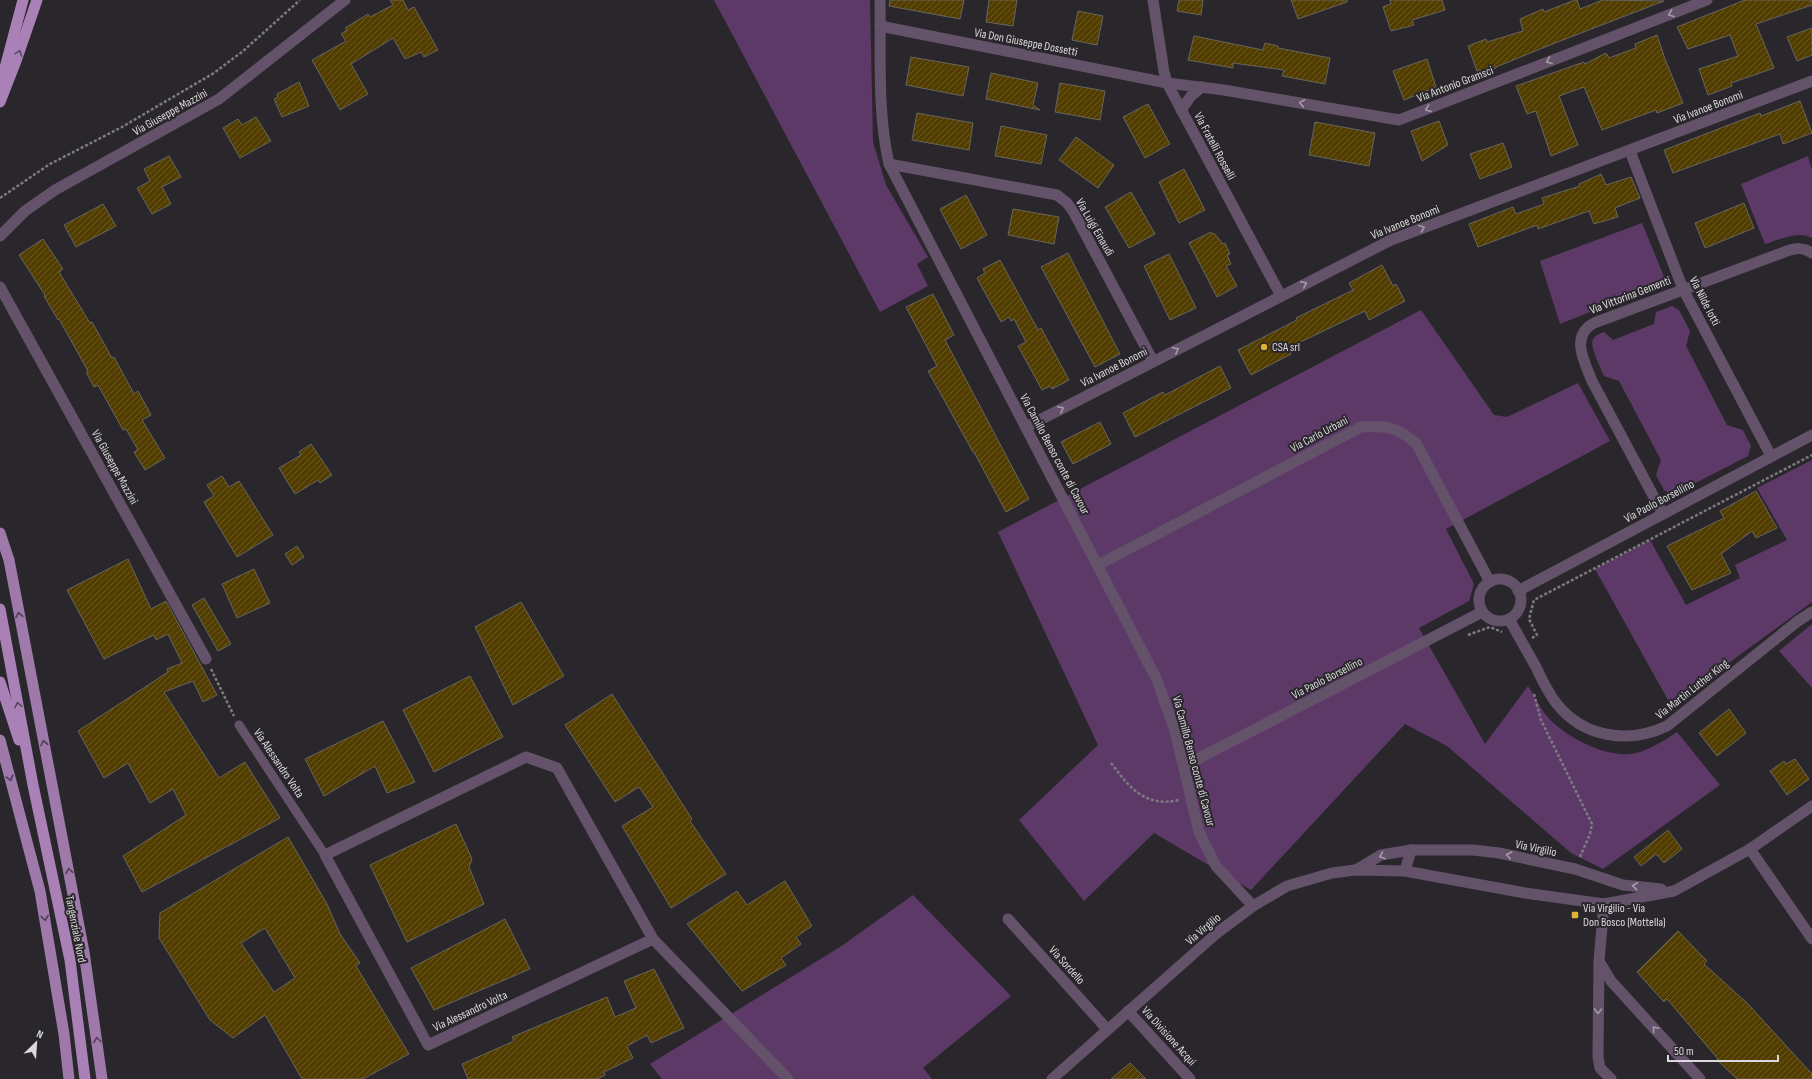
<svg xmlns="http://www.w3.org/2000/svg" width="1812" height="1079" viewBox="0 0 1812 1079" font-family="'Sofia Sans Condensed',sans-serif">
<defs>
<pattern id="building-hatch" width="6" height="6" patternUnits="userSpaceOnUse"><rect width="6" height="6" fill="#523d00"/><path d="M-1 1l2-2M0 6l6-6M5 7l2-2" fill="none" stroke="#6a5825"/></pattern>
</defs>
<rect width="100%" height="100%" fill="#2a272c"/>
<!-- green -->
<g fill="#5d3968">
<polygon points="714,0 870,0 873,142 886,185 928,257 917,264 928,286 880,312"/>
<path d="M 1808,156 L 1812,170 L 1812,238 C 1798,230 1779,240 1765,244 L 1741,184 Z"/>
<polygon points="1642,223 1665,279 1657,285 1560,324 1540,261"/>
<path d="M 1672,306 L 1679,310 L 1690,331 L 1686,346 L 1727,425 L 1743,430 L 1751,446 L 1748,456 L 1672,495 L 1664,490 L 1656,475 L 1661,460 L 1619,381 L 1604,376 C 1601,368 1589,346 1593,339 C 1596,335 1600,333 1604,332 L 1613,340 L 1654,324 L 1656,312 Z"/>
<path d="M 1421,310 L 1494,415 L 1507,417 L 1578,383 L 1610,441 L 1446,529 L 1474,584 L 1469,601 L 1419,628 L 1485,744 L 1528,686 C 1534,695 1539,706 1546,715 C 1562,735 1603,757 1630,754 C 1647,752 1662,742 1677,732 L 1720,785 L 1603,869 L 1571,853 L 1447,746 L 1405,724 L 1251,890 L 1154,833 L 1084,901 L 1019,820 L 1098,745 L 998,532 Z"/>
<polygon points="1812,460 1812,602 1730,662 1673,709 1595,569 1650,540 1686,605 1740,578 1735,565 1787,540 1757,488"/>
<polygon points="1812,624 1812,688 1779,651"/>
<polygon points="913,895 1011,996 923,1068 932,1079 662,1079 650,1064 840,947"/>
</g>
<!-- building -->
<g fill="url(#building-hatch)" stroke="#68655e" fill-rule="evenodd">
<polygon points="390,0 403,0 408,10 414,7 438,50 424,57 421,52 405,59 393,38 351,64 368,94 340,110 312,60 346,41 341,34 347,30 345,28 368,14 370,17 393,5"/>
<polygon points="890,0 964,0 960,19 889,6"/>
<polygon points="989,0 1017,0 1013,26 986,22"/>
<polygon points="1179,0 1203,0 1201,15 1177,11"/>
<polygon points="1291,0 1347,0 1347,2 1298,19"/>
<polygon points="1390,0 1442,0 1445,10 1412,20 1414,25 1391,31 1383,7 1391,4"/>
<polygon points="1575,0 1577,0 1580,9 1603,0 1664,1 1555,43 1496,67 1496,68 1477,71 1468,46 1486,39 1487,42 1523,31 1520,19 1543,9 1544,12"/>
<polygon points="1745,0 1812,0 1812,5 1756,24 1774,68 1731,83 1732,86 1708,95 1699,69 1738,56 1730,35 1688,49 1677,27"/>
<polygon points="1078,11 1103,16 1097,45 1072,40"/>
<polygon points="1812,28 1812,55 1797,61 1787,37"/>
<polygon points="1657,35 1665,59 1683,103 1657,113 1656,110 1602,130 1584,87 1559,96 1578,145 1551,156 1536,111 1527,114 1516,86 1584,62 1585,64 1606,53 1609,58 1636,48 1635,44"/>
<polygon points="1194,36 1263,50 1265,43 1278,46 1278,48 1330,58 1325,84 1282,76 1284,70 1233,63 1233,68 1188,60"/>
<polygon points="911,57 969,67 963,96 906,85"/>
<polygon points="1427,59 1436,87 1404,100 1393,71"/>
<polygon points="991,73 1038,83 1033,105 1040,110 986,99"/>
<polygon points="299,82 309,106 282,117 274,99 278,97 277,94"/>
<polygon points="1060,83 1105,91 1100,120 1055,112"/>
<polygon points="1800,101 1812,133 1783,144 1780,134 1673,173 1664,150 1760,113 1761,116"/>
<polygon points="1148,104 1170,144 1145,158 1123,117"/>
<polygon points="917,113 973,123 969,150 912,140"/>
<polygon points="256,117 271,141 240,158 223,128 238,119 242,125"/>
<polygon points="1439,121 1448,145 1422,161 1411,131"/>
<polygon points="1315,122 1375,133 1369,166 1309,155"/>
<polygon points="1001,126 1047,135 1041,164 995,156"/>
<polygon points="1076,137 1114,165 1098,188 1059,160"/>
<polygon points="1503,143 1512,167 1480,179 1470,154"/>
<polygon points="169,156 181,177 162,187 171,204 152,214 137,188 150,181 144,169"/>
<polygon points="1184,169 1205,210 1179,223 1159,182"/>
<polygon points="1601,174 1606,185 1631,177 1640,198 1615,208 1618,217 1594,224 1589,211 1538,229 1537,225 1478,247 1469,224 1513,207 1516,214 1544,204 1542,198 1580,186 1579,184"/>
<polygon points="1131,192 1155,234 1129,248 1105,207"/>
<polygon points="966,195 987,235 961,249 940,209"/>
<polygon points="1744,203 1754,228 1705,248 1695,223"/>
<polygon points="103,204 116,226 76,247 64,225"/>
<polygon points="1013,209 1059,217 1054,244 1008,235"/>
<polygon points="1211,232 1212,234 1214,233 1223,244 1225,243 1230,254 1227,255 1231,264 1226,266 1237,286 1217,297 1189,243"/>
<polygon points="43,239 63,269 59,272 90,323 92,322 112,358 114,357 134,394 138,391 151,415 142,420 165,458 145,470 134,452 138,450 126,429 123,430 98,385 94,387 86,372 88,371 59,319 58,320 44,296 45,295 19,255"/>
<polygon points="1068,253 1120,354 1095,367 1041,267"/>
<polygon points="1169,254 1196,308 1170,320 1144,266"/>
<polygon points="1000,260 1038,330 1041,328 1069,380 1052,389 1050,386 1042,390 1018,346 1026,342 1014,319 1011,321 1009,317 1001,322 977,278 985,273 983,269"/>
<polygon points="1382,265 1393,286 1396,284 1405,301 1369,320 1365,311 1288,348 1291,354 1251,375 1238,350 1297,320 1296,318 1353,290 1349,283"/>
<polygon points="933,294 954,335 945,340 1029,499 1006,512 974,452 973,452 928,371 937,366 906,307"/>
<polygon points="1220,366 1231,388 1135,437 1123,413 1163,392 1165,395"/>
<polygon points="1100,422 1111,444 1073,464 1061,442"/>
<polygon points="311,444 332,475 320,483 318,480 295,494 279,468 301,455 299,452"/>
<polygon points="222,476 229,487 239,481 273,535 237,557 204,502 214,496 207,485"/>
<polygon points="1756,491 1777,528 1756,538 1752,531 1721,554 1731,573 1692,590 1667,546 1724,518 1720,511"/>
<polygon points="297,546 304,557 292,565 285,554"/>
<polygon points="128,559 151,609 166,601 217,695 203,702 193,681 164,692 219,778 245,762 280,818 142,892 123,856 186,815 173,789 150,803 128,763 104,778 78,731 168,672 167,669 182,663 168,634 156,640 154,635 104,659 67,590"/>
<polygon points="254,569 270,603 237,618 222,584"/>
<polygon points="204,598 231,644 218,651 192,605"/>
<polygon points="521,602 564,676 513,705 475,627"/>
<polygon points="470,676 503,737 434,772 403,710"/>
<polygon points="612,694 692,819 690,821 726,874 671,908 622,826 653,807 639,787 615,802 565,725"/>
<polygon points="1729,709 1746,733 1717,756 1699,733"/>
<polygon points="383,721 415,782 387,793 375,766 324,796 305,759"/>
<polygon points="1795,759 1809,779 1787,795 1770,771 1784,761 1786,764"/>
<polygon points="456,824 472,859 469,867 484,904 407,942 370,865"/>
<polygon points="1668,830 1682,849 1664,863 1656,854 1641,866 1634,857"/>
<path d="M 288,837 L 327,904 L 340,934 L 360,963 L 356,966 L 409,1054 L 363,1079 L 302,1079 L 265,1015 L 233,1038 L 210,1020 L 159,938 L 160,913 ZM 265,928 L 295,978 L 274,992 L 241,943 Z"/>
<polygon points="785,881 812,926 796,937 801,944 781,958 786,965 742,991 687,924 737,891 747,905"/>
<polygon points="505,919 530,969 434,1010 411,968"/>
<polygon points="1678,931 1707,961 1704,964 1748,1004 1812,1074 1812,1079 1737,1079 1717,1060 1718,1059 1667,999 1664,1002 1637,972"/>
<polygon points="654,969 684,1028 651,1043 647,1035 627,1046 633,1058 604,1072 605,1075 597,1079 468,1079 462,1064 514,1041 512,1037 607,997 615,1017 636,1008 624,981"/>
<polygon points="1130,1063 1146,1079 1111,1079"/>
</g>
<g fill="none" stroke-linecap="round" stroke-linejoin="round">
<!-- path -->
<g stroke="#7d7b7f" stroke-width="2.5" stroke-dasharray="3 2" stroke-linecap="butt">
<polyline points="0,198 50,164 122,127 214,73 242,52 300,0"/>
<polyline points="1468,635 1490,627 1502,632"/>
<polyline points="1532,638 1537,635 1529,619 1534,600 1812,455"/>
<polyline points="211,669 234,716"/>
<polyline points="1534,694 1541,720 1592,824 1590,834 1580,857"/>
<path d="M 1111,763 C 1129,787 1145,808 1179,800"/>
</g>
<!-- service -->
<polyline stroke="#64526a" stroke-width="9" points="239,725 325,855"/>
<!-- minor -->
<g stroke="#64526a" stroke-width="11">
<path d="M 880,0 C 881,55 877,111 889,164 L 1157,680 L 1175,731 L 1199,832 L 1216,866 L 1253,906"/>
<polyline points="1153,0 1164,72 1167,83 1281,296"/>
<polyline points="880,26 1167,83 1224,90 1399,120 1707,0"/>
<polyline points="1181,110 1191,96 1202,87"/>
<polyline points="1630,151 1683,289 1771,456"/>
<polyline points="889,164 1057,195 1067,203 1073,211 1153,361"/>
<polyline points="0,236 25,211 55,190 219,99 345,0"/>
<polyline points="0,287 206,659"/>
<polyline points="1026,427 1391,240 1812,81"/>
<path d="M 1663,514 L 1592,381 C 1584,361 1570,336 1594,323 L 1787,251 C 1796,248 1803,247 1812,253"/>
<path d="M 1098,565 L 1361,427 C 1386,425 1396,427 1416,443 L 1490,582"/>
<circle cx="1500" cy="600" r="21"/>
<polyline points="1518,591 1812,435"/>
<path d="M 1509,619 C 1518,635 1527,651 1536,667 C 1542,680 1548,693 1557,704 C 1584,738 1629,744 1667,726 L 1798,621 L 1812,612"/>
<polyline points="1184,766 1482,612"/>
<polyline points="1750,849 1812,939"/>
<polyline points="1356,870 1381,855 1411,850"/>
<polyline points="1405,871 1411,850 1473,850 1499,853 1575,869 1623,885 1661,889"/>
<polyline points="1008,919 1107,1029"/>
<polyline points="653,939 428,1045 325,855 526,757 557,768 653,939 788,1079"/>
<polyline points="1599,961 1604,904"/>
<polyline points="1128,1011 1190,1079"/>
<polyline points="1052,1079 1217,933 1253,906 1287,886 1332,873 1355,870 1405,871 1525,893 1604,904 1674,891 1750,849 1812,806"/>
<polyline points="1611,1079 1600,1068 1598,1057 1599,961 1611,981 1700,1079"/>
</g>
<!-- primary -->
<g stroke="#9e79aa" stroke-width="11">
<polyline points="0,533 9,560 84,952 102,1079"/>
<polyline points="0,740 40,891 64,1034 69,1079"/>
</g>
<!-- trunk -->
<g stroke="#aa81b7" stroke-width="11">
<polyline points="1,83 23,0"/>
<polyline points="0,102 16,61 37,0"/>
<polyline points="0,609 33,785 70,960 85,1079"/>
<polyline points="0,682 19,740"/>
</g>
</g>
<!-- one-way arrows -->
<defs><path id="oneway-chevron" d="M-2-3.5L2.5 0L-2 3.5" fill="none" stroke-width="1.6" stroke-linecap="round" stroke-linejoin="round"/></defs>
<g stroke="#a59ca9">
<use href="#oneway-chevron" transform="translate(1671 14) rotate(159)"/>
<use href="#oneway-chevron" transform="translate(1549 61) rotate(159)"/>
<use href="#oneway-chevron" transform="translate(1302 103) rotate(-170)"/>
<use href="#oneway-chevron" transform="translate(1428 109) rotate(159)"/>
<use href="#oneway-chevron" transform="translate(1422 228) rotate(-20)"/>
<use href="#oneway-chevron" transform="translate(1304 284) rotate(-27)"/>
<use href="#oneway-chevron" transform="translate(1176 350) rotate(-27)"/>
<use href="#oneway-chevron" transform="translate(1061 409) rotate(-27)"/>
<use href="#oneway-chevron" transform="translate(1509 855) rotate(-168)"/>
<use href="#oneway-chevron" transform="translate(1382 856) rotate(160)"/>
<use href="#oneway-chevron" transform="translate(1635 886) rotate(-174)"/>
<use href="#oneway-chevron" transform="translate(1598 1011) rotate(91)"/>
<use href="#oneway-chevron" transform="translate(1655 1029) rotate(-131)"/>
</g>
<g stroke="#57465d">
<use href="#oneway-chevron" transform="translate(19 53) rotate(-70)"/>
<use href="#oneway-chevron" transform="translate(18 705) rotate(-101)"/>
</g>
<g stroke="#4d4052">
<use href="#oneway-chevron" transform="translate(19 615) rotate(-101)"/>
<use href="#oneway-chevron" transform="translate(44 743) rotate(-101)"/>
<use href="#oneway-chevron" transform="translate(10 778) rotate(75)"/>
<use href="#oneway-chevron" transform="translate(69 871) rotate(-101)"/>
<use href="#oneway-chevron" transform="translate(45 918) rotate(81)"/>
<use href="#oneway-chevron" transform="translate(97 1040) rotate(-98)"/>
</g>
<!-- markers -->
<g fill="#deb133" stroke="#2a272c" stroke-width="1.5">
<circle cx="1264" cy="347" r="4"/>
<rect x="1571" y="911" width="8" height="8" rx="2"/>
</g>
<g text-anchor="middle" stroke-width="4" stroke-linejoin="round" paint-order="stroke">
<!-- street labels -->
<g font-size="12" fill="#dbd9dc" stroke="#2a272c">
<text transform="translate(1026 42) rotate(11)" y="4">Via Don Giuseppe Dossetti</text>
<text transform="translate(1455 84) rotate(-21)" y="4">Via Antonio Gramsci</text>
<text transform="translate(1708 107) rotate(-21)" y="4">Via Ivanoe Bonomi</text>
<text transform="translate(170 112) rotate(-29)" y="4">Via Giuseppe Mazzini</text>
<text transform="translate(1215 146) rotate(62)" y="4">Via Fratelli Rosselli</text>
<text transform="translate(1405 222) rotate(-22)" y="4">Via Ivanoe Bonomi</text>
<text transform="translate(1095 227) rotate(60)" y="4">Via Luigi Einaudi</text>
<text transform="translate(1630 295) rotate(-21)" y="4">Via Vittorina Gementi</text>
<text transform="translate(1705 301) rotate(63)" y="4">Via Nilde Iotti</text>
<text transform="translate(1114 367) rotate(-27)" y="4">Via Ivanoe Bonomi</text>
<text transform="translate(1319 434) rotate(-28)" y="4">Via Carlo Urbani</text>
<text transform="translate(1055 454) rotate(62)" y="4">Via Camillo Benso conte di Cavour</text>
<text transform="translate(115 467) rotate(61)" y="4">Via Giuseppe Mazzini</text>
<text transform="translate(1659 501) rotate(-28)" y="4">Via Paolo Borsellino</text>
<text transform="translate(1327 678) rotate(-27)" y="4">Via Paolo Borsellino</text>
<text transform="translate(1692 689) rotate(-38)" y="4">Via Martin Luther King</text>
<text transform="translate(1194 761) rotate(75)" y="4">Via Camillo Benso conte di Cavour</text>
<text transform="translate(279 763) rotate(56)" y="4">Via Alessandro Volta</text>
<text transform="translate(1536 848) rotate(12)" y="4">Via Virgilio</text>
<text transform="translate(76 929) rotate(79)" y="4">Tangenziale Nord</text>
<text transform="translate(1203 929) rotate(-40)" y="4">Via Virgilio</text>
<text transform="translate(1067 965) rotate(48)" y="4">Via Sordello</text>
<text transform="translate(470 1011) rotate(-25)" y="4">Via Alessandro Volta</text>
<text transform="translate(1169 1036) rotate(48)" y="4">Via Divisione Acqui</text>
</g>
<!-- poi labels -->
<g font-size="12" fill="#dbd9dc" stroke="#2a272c" text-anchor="start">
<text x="1272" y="351">CSA srl</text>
<text x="1583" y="912">Via Virgilio - Via<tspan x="1583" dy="14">Don Bosco (Mottella)</tspan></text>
</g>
</g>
<!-- north arrow -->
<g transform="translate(36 1043) rotate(25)" stroke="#2a272c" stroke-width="3" paint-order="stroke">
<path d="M0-3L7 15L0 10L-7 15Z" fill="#dbd9dc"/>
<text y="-6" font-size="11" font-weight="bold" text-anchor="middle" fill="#dbd9dc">N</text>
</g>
<!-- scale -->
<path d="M1668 1055v6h110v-6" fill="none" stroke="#dbd9dc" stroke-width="2"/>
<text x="1674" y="1055" font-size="12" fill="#dbd9dc" stroke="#2a272c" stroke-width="3" paint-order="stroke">50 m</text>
</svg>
